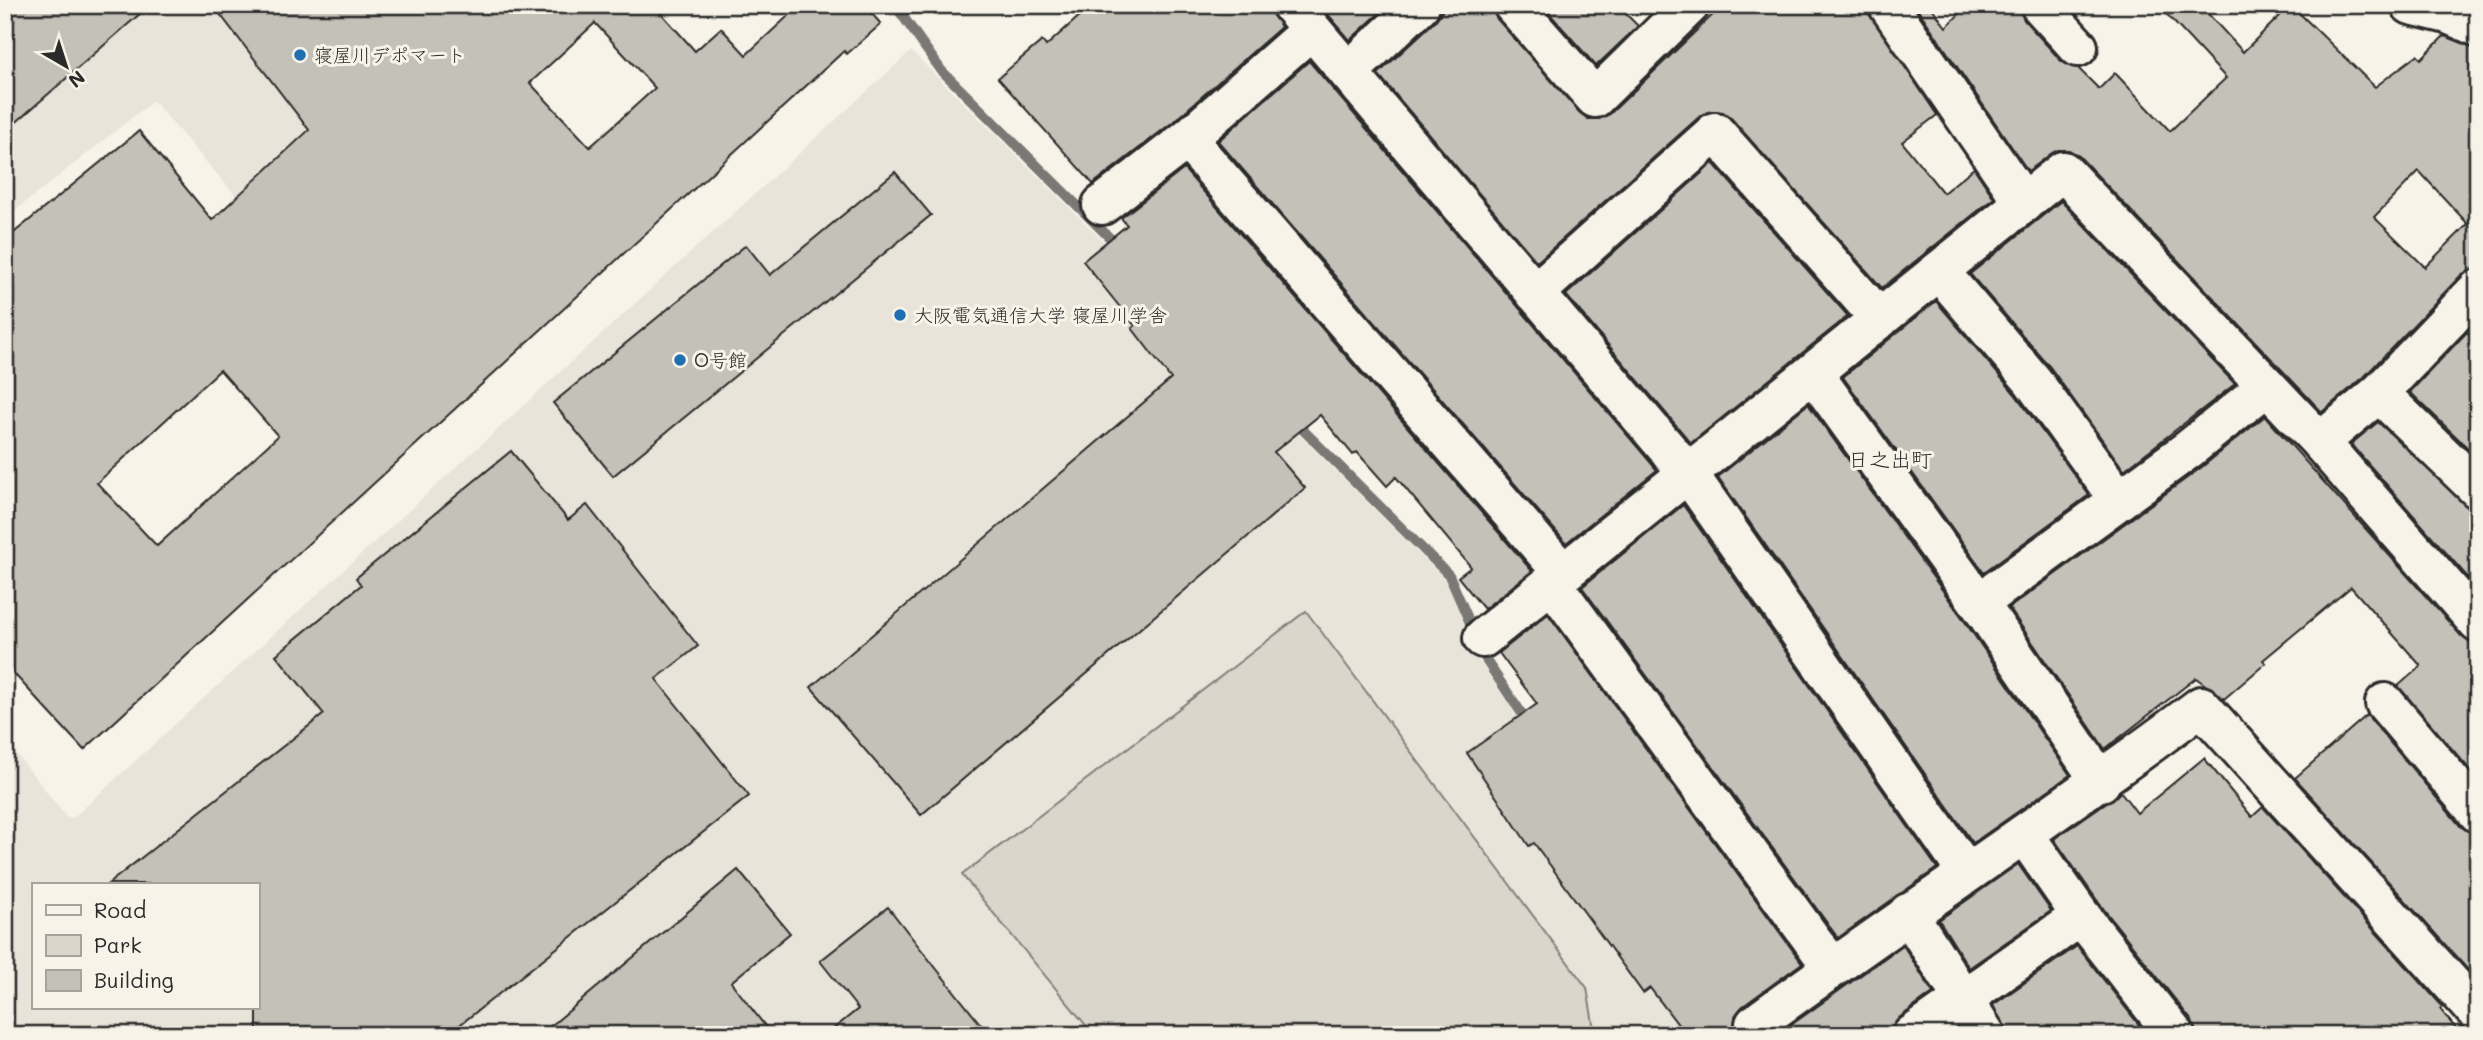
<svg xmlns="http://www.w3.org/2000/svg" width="2483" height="1040" viewBox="0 0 2483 1040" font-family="Mali,'Klee One',sans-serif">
<rect width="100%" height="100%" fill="#f7f3e8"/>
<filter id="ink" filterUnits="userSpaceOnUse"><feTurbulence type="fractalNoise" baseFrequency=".0143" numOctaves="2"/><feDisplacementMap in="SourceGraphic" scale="14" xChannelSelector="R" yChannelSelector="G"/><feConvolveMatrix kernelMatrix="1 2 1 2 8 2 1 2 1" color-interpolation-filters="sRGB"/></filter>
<g filter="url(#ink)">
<!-- built -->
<g fill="#e8e4da" fill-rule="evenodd">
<polygon points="5,5 436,5 237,197 153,101 5,219"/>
<path d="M 911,51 L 1446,580 L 1479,661 L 1738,1035 L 5,1035 L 5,739 L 67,818 L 74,817 ZM 33,884 L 257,884 L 257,1007 L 33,1007 Z"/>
</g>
<!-- green -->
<polygon fill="#dad6cc" stroke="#82807c" stroke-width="2" points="1306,611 1587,988 1595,1035 1094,1035 962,875"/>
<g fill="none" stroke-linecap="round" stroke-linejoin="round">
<!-- stream -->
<g stroke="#7a7874" stroke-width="10">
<polyline points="895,5 941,70 1120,248"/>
<polyline points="1293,420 1449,575 1487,662 1529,724"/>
</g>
</g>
<!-- building -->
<g fill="#c4c1b9" stroke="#2b2b2b" stroke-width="2" fill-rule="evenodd">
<polygon points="5,5 150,5 5,132"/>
<path d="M 213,5 L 654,5 L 695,51 L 721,28 L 746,55 L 800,5 L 864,5 L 881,24 L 847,54 L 844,51 L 84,750 L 5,664 L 5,240 L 139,131 L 212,220 L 309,130 ZM 595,23 L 655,88 L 590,147 L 530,83 ZM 220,370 L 278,436 L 157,546 L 97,483 Z"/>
<polygon points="1092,5 1270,5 1281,27 1173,122 1093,184 998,78 1042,41 1046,46"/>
<polygon points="1320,5 1388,5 1350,40"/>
<polygon points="1447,5 1492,5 1497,19 1579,112 1588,119 1599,119 1610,114 1723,5 1866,8 1937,115 1902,142 1943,193 1974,168 1994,198 1882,288 1731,118 1723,112 1711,111 1700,116 1537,262 1378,74 1435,21"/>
<polygon points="1542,5 1617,5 1638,26 1596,66"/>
<path d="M 1915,5 L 1930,5 L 1946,27 L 1969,5 L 2019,5 L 2024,20 L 2062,62 L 2078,68 L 2099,89 L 2115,73 L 2170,131 L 2226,78 L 2158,5 L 2200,5 L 2243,52 L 2291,5 L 2375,87 L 2417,55 L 2421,59 L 2444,36 L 2478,48 L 2478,268 L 2462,274 L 2364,377 L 2322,412 L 2079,156 L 2069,150 L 2058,150 L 2028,171 ZM 2419,171 L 2468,224 L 2425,267 L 2374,217 Z"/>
<polygon points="1309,61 1657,470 1566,543 1218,141"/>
<polygon points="1713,163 1848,316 1691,443 1566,295"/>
<polygon points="1184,169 1532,571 1484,609 1458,577 1471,567 1396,477 1387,486 1357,452 1353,455 1320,415 1274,452 1305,488 921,815 811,687 1171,379 1132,328 1135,326 1083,261 1127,225 1121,218"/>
<polygon points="895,172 931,215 613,476 553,403 746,245 770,275"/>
<polygon points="2061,201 2235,384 2124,470 2050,367 1970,274"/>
<polygon points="1936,301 2015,394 2089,495 1984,572 1843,377"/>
<polygon points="2467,332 2478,342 2478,448 2473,453 2410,392"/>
<polygon points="1808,404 1961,616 2070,775 1973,843 1718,477"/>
<polygon points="2265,416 2462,637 2478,644 2478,779 2398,686 2421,666 2351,587 2263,660 2266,663 2224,699 2196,678 2105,749 2009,608 2202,467"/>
<polygon points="2378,422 2478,515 2478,589 2351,444"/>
<polygon points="511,451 568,520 587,505 698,646 656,679 749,796 447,1035 257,1035 257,884 108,884 324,714 276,655 361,585 356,578"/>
<polygon points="1683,505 1937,868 1838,938 1582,587"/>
<polygon points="1548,614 1802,963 1742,1007 1735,1016 1736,1035 1686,1035 1650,988 1643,993 1534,843 1529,846 1467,753 1537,704 1499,653"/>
<polygon points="2367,715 2461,827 2478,834 2477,980 2295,778"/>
<polygon points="2204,758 2252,817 2263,807 2443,1007 2440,1009 2461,1035 2196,1035 2192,1021 2099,903 2054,839 2121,792 2137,813"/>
<polygon points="2018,864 2051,911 1969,968 1939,920"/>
<polygon points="738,870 790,933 731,982 772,1035 540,1035"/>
<polygon points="888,907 920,948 989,1035 826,1035 858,1009 820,961"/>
<polygon points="1903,945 1933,993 1899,1018 1891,1035 1777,1035"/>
<polygon points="2077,946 2147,1035 2008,1035 1993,1005"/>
</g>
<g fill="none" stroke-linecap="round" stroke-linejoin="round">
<!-- minor casing -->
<g stroke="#2b2b2b" stroke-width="44">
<g id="minor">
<polyline points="1291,5 1688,473 1967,873"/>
<polyline points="1513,5 1595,98 1690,5"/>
<polyline points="1888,5 2024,203"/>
<polyline points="2040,5 2078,47"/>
<polyline points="2411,5 2448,14 2478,27"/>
<polyline points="1348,72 1420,5"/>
<polyline points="1187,139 1563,573"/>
<polyline points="1102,205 1187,139 1311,30"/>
<polyline points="1939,271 2032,380 2119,500"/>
<polyline points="1535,293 1715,132 1880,319"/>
<polyline points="1813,373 1979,603 2101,782"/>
<polyline points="2379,393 2478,489"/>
<polyline points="2320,442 2379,393 2478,289"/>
<polyline points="1552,583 1832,967"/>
<polyline points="1979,603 2189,449 2267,386"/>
<polyline points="1483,638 2063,171 2320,442 2478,623"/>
<polyline points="2385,703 2478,813"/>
<polyline points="2024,834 2081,916 2175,1035"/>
<polyline points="1908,913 1986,1035"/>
<path d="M 1755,1024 C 1902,916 2055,816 2201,706 L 2478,1013"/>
<polyline points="1912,1035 2081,916"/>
</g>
</g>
<!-- minor -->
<use href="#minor" stroke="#f7f3e8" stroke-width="38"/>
</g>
</g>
<!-- markers -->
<g fill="#1f6fb2" stroke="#f7f3e8" stroke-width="2.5">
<circle cx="300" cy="55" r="7"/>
<circle cx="900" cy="315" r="7"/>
<circle cx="680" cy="360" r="7"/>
</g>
<g text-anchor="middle" stroke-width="6" stroke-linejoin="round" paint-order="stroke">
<!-- poi labels -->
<g font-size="19" fill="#2b2b2b" stroke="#f7f3e8" text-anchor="start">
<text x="314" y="62">寝屋川デポマート</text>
<text x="914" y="322">大阪電気通信大学 寝屋川学舎</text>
<text x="694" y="367">O号館</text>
</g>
<!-- neighbourhood labels -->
<g font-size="21" fill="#2b2b2b" stroke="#f7f3e8">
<text x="1890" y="467">日之出町</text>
</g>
</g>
<!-- margin -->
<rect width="2483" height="1040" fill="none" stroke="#f7f3e8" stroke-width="28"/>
<rect x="14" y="14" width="2455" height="1012" fill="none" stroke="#2b2b2b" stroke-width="2.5" filter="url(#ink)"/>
<!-- legend -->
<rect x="32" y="883" width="228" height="126" fill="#f7f3e8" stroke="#a5a39c" stroke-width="2"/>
<rect x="46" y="905" width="35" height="10" fill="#f7f3e8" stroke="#a5a39c" stroke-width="2"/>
<text x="94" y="918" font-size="21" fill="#2b2b2b">Road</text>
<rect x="46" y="935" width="35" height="21" fill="#dad6cc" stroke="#a5a39c" stroke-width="2"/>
<text x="94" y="953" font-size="21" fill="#2b2b2b">Park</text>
<rect x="46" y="970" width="35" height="21" fill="#c4c1b9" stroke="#a5a39c" stroke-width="2"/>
<text x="94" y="988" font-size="21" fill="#2b2b2b">Building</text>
<!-- north arrow -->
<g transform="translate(66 66) rotate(141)" stroke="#f7f3e8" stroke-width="5" paint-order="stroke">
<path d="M0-5L12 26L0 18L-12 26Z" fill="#2b2b2b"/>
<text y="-10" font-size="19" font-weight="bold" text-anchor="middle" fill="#2b2b2b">N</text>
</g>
</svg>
